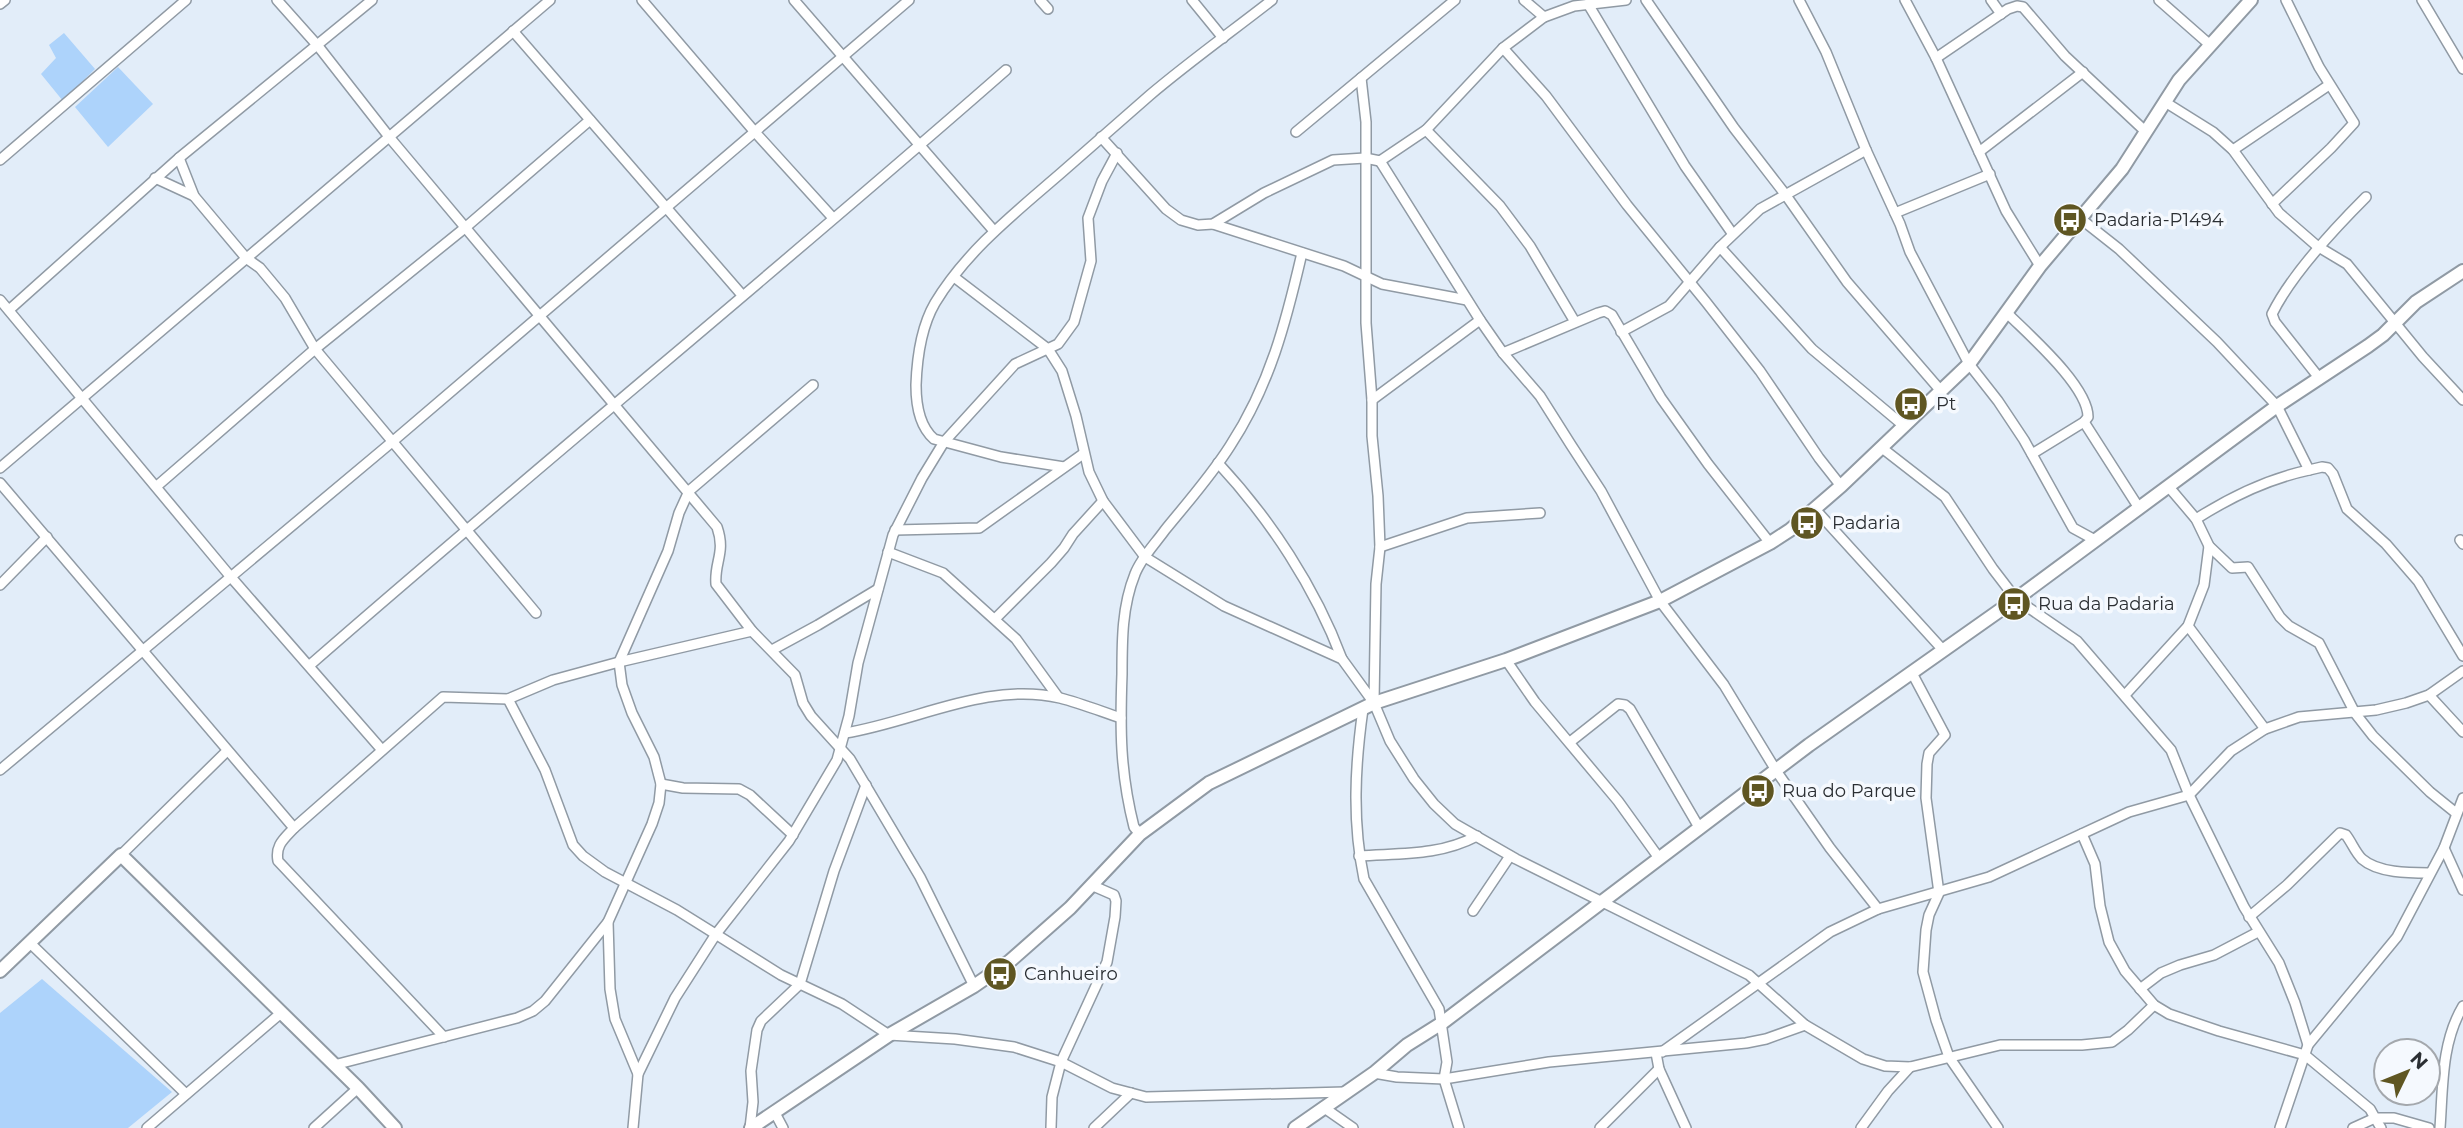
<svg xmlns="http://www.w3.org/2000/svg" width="2463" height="1128" viewBox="0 0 2463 1128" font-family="Montserrat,sans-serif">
<rect width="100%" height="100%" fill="#e2edf9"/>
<!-- green -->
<g fill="#add3fb">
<polygon points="64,33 95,69 63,101 41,74 56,58 49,45"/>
<polygon points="118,67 153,104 108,147 75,107"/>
<polygon points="42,979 172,1092 128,1128 0,1128 0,1013"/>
</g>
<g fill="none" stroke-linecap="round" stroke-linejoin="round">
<!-- street casing -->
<g stroke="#909aa4" stroke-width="12">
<g id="street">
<path d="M 277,0 L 318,46 L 390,138 L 717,527 C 726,553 714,562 716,584 L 752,631 L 795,675 L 803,703 L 811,716 L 850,759 L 920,877 L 974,986"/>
<polyline points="642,0 754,131 833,218"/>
<polyline points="794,0 994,231"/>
<polyline points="1040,0 1048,9"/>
<polyline points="1192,0 1223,38"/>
<polyline points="1524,0 1544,17"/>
<polyline points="1646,0 1734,128 1785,194 1847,282 1941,391"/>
<polyline points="1799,0 1826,52 1866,150 1900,224 1910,252 1969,364 1998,401 2024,440 2073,528 2095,540"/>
<polyline points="1905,0 1936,58 2006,211 2040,266"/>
<polyline points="1991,0 2001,14"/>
<polyline points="2159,0 2209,44"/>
<polyline points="2422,0 2463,69"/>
<polyline points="0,4 5,0"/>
<polyline points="1588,4 1685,166 1732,233"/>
<polyline points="513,31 742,295"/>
<polyline points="1503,48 1546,96 1627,205 1706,302 1760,371 1819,458 1841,486"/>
<polyline points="1936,58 2008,9 2017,6 2023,7 2065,56 2145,131"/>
<polyline points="1361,78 1366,122 1366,323 1372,400 1372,436 1378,496 1380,547 1376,584 1374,702"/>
<polyline points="2165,102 2213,132 2233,150 2279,213 2317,246 2347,264 2423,357 2463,400"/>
<polyline points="1426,130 1500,206 1530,246 1575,322"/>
<polyline points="1296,132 1455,0"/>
<polyline points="1101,137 1166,209 1181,220 1198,225 1213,224 1264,193 1333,160 1365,158 1380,161 1426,130 1503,48 1544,17 1574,6 1626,0"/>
<polyline points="2233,150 2329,85"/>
<polyline points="1979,152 2083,72"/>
<polyline points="179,158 194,196 246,258 260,268 285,298 315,349 536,613"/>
<polyline points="0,160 186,0"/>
<polyline points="1380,161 1480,320 1503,353 1540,396 1571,445 1601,491 1660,601 1724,685 1777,772 1830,848 1878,909"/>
<polyline points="155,178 194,196"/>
<polyline points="2272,204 2331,148 2354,123 2319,67 2286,0"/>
<polyline points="1895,213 1990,174"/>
<polyline points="2081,219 2119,249 2217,342 2277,406 2309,470 2322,467 2328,468 2333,474 2347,509 2386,544 2418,581 2463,656"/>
<polyline points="1213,224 1344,266 1382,284 1467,300"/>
<polyline points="1720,247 1812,349 1904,426"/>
<polyline points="954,277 1048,349 1062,371 1076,416 1089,472 1103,501 1145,557 1224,606 1342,659 1374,703 1390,741 1414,779 1434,804 1455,824 1516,859 1749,975 1805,1025 1863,1059 1885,1066 1910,1067 2000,1045 2082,1045 2112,1042 2128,1030 2154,1005"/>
<polyline points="0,300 230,576 382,750"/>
<polyline points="9,310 179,158 372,0"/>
<path d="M 2008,314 C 2029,335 2088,386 2088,417 L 2084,422 L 2032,454"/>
<polyline points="1621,332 1669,306 1720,247 1760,209 1866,150"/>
<polyline points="1503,353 1598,313 1605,311 1612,315 1661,398 1708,464 1770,543"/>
<path d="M 2320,379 L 2275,322 L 2272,314 C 2291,275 2335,228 2366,197"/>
<polyline points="1372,400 1480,320"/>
<polyline points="2084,422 2139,508"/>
<polyline points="1882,448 1945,497 1993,569 2016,599 2077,641 2171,750 2189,795 2244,907 2279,963 2295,1003 2308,1045"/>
<path d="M 1218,463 C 1270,519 1315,587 1342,659"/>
<path d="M 1064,467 L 1001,457 L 934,439 C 919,426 916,404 916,385 C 917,357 921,327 935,303 C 967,250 1016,212 1061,173 C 1091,147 1120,121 1150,95 C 1189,62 1231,32 1272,0"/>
<polyline points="0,468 550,0"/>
<polyline points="0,483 294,828 443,697 508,699 553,680 619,662 752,631"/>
<polyline points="157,486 315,349 466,227 590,120"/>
<polyline points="2168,486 2196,519 2209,546 2232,568 2248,567 2280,617 2289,626 2319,643 2355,713 2373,736 2430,792 2456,813"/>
<polyline points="1814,508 1943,650"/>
<path d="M 2196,519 C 2232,496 2267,479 2309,470"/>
<polyline points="895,530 979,528 1083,454"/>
<polyline points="2460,540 2463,544"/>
<polyline points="1380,547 1467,518 1540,513"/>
<polyline points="888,552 943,573 1016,639 1058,697"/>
<polyline points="0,585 47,537"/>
<polyline points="995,619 1051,563 1064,548 1073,534 1103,501"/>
<polyline points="2188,626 2265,729"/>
<polyline points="772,650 818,625 878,589"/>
<polyline points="1506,660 1535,702 1618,801 1659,858"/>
<path d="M 310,665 C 540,464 777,271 1006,70"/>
<polyline points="1912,673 1945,735 1929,753 1927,764 1926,798 1939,893 1929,915 1926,930 1923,972 1936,1020 1949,1057 1998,1128"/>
<polyline points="2125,695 2188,626 2204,585 2209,546"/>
<polyline points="2429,695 2463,732"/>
<polyline points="508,699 545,770 573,845 583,856 605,872 677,910 781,975 842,1004 889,1035 955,1039 1014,1047 1061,1062 1112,1088 1146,1097 1345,1092"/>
<path d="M 1363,709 C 1355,766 1352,821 1364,879 L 1439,1009 L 1447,1062 L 1444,1079 L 1459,1128"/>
<path d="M 845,733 C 915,722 987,681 1060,698 C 1080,703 1100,711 1121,718"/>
<polyline points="1570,742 1618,704 1625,705 1630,709 1700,829"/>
<polyline points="0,770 392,442 909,0"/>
<polyline points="661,784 683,788 739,789 750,795 793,835"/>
<path d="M 294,828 C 284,839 275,845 278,861 L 444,1037"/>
<path d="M 1140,834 L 1134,827 C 1120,772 1120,729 1122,674 C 1122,640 1122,606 1135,574 C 1141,558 1155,544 1165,530 C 1187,503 1211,476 1230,446 C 1270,385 1286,322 1302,253"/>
<polyline points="2082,834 2095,864 2100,906 2109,942 2125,971 2154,1005 2169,1014 2219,1031 2305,1055 2370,1109 2375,1118 2394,1118 2429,1128"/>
<polyline points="2444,848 2463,890"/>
<polyline points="121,855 227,751"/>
<path d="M 1359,856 C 1401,853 1439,856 1477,836"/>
<polyline points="1473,911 1510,856"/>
<path d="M 2249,917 L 2287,885 L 2340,833 L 2346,835 C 2352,843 2355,852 2362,859 C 2378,873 2409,873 2429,873"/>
<polyline points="29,942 186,1094"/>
<polyline points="2140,989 2161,973 2180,965 2214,955 2258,932"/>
<polyline points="1662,1052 1830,932 1878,909 1989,877 2129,812 2189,795 2231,751 2265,729 2299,717 2376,710 2406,703 2429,695 2463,671"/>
<polyline points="1656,1053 1659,1069 1686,1128"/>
<polyline points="334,1065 517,1018 533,1011 545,1001 608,922"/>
<polyline points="1374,1073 1397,1077 1444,1079 1549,1062 1746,1043 1766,1039 1805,1025"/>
<polyline points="638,1074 615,1019 610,989 608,922 652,824 659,803 661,784 654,757 632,713 622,685 619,662 668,551 679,513 689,491 813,385"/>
<polyline points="1323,1107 1353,1128"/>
<polyline points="774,1111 783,1128"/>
<polyline points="147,1128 281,1013"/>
<polyline points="314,1128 358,1088"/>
<polyline points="633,1128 638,1074 675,998 716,934 789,841 837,760 849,716 858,663 893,535 922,478 944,442 1015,364 1058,344 1074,322 1091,261 1088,218 1102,181 1117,153"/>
<polyline points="750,1128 753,1102 751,1071 757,1030 761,1021 800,984 834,871 866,785"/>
<polyline points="1051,1128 1052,1097 1061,1062 1107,962 1115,917 1116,901 1114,895 1091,885"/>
<polyline points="1094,1128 1131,1093"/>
<polyline points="1600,1128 1659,1069"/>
<polyline points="1861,1128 1888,1091 1910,1067"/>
<polyline points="2280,1128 2308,1045 2397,937 2444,848 2463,798"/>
<polyline points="2353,1128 2375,1118 2381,1128"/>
<path d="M 2440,1128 C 2443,1087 2441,1043 2463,1006"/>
</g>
</g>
<!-- secondary casing -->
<g stroke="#909aa4" stroke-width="16">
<g id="secondary">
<polyline points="0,971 121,855 358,1088 395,1128"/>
<polyline points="751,1128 889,1035 974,986 1010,961 1070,908 1140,834 1209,783 1374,703 1506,660 1660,601 1770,543 1790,530 1841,486 1969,364 2040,266 2122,169 2179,80 2251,0"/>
<polyline points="1295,1128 1374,1073 1407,1045 1442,1023 1809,745 2016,599 2277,406 2368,346 2383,335 2416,302 2463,271"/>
</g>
</g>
<!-- street -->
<use href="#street" stroke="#fff" stroke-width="9"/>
<!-- secondary -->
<use href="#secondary" stroke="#fff" stroke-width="12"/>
</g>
<!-- icons -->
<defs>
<g id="bus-disc" transform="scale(1.75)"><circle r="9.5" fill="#5f5622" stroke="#f5f9fe"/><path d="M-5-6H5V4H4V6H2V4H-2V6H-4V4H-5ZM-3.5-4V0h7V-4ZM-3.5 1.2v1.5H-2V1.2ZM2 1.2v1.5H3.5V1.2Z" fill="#fff"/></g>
</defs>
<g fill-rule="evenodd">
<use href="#bus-disc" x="2070" y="220"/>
<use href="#bus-disc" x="1911" y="404"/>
<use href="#bus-disc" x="1807" y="523"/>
<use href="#bus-disc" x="2014" y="604"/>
<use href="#bus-disc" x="1758" y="791"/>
<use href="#bus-disc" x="1000" y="974"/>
</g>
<g text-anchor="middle" stroke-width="7" stroke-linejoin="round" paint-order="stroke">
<!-- poi labels -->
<g font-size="18" fill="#2b2f33" stroke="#f5f9fe" text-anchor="start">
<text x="2094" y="226">Padaria-P1494</text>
<text x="1936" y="410">Pt</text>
<text x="1832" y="529">Padaria</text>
<text x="2038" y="610">Rua da Padaria</text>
<text x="1782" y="797">Rua do Parque</text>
<text x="1024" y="980">Canhueiro</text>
</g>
</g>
<!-- north arrow -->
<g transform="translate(2407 1072) rotate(47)"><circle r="33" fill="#f5f9fe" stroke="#a4a8ad" stroke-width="2"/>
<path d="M0-5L12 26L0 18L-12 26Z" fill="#5f5622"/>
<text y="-10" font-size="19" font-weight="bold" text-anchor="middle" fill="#2b2f33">N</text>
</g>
</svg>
